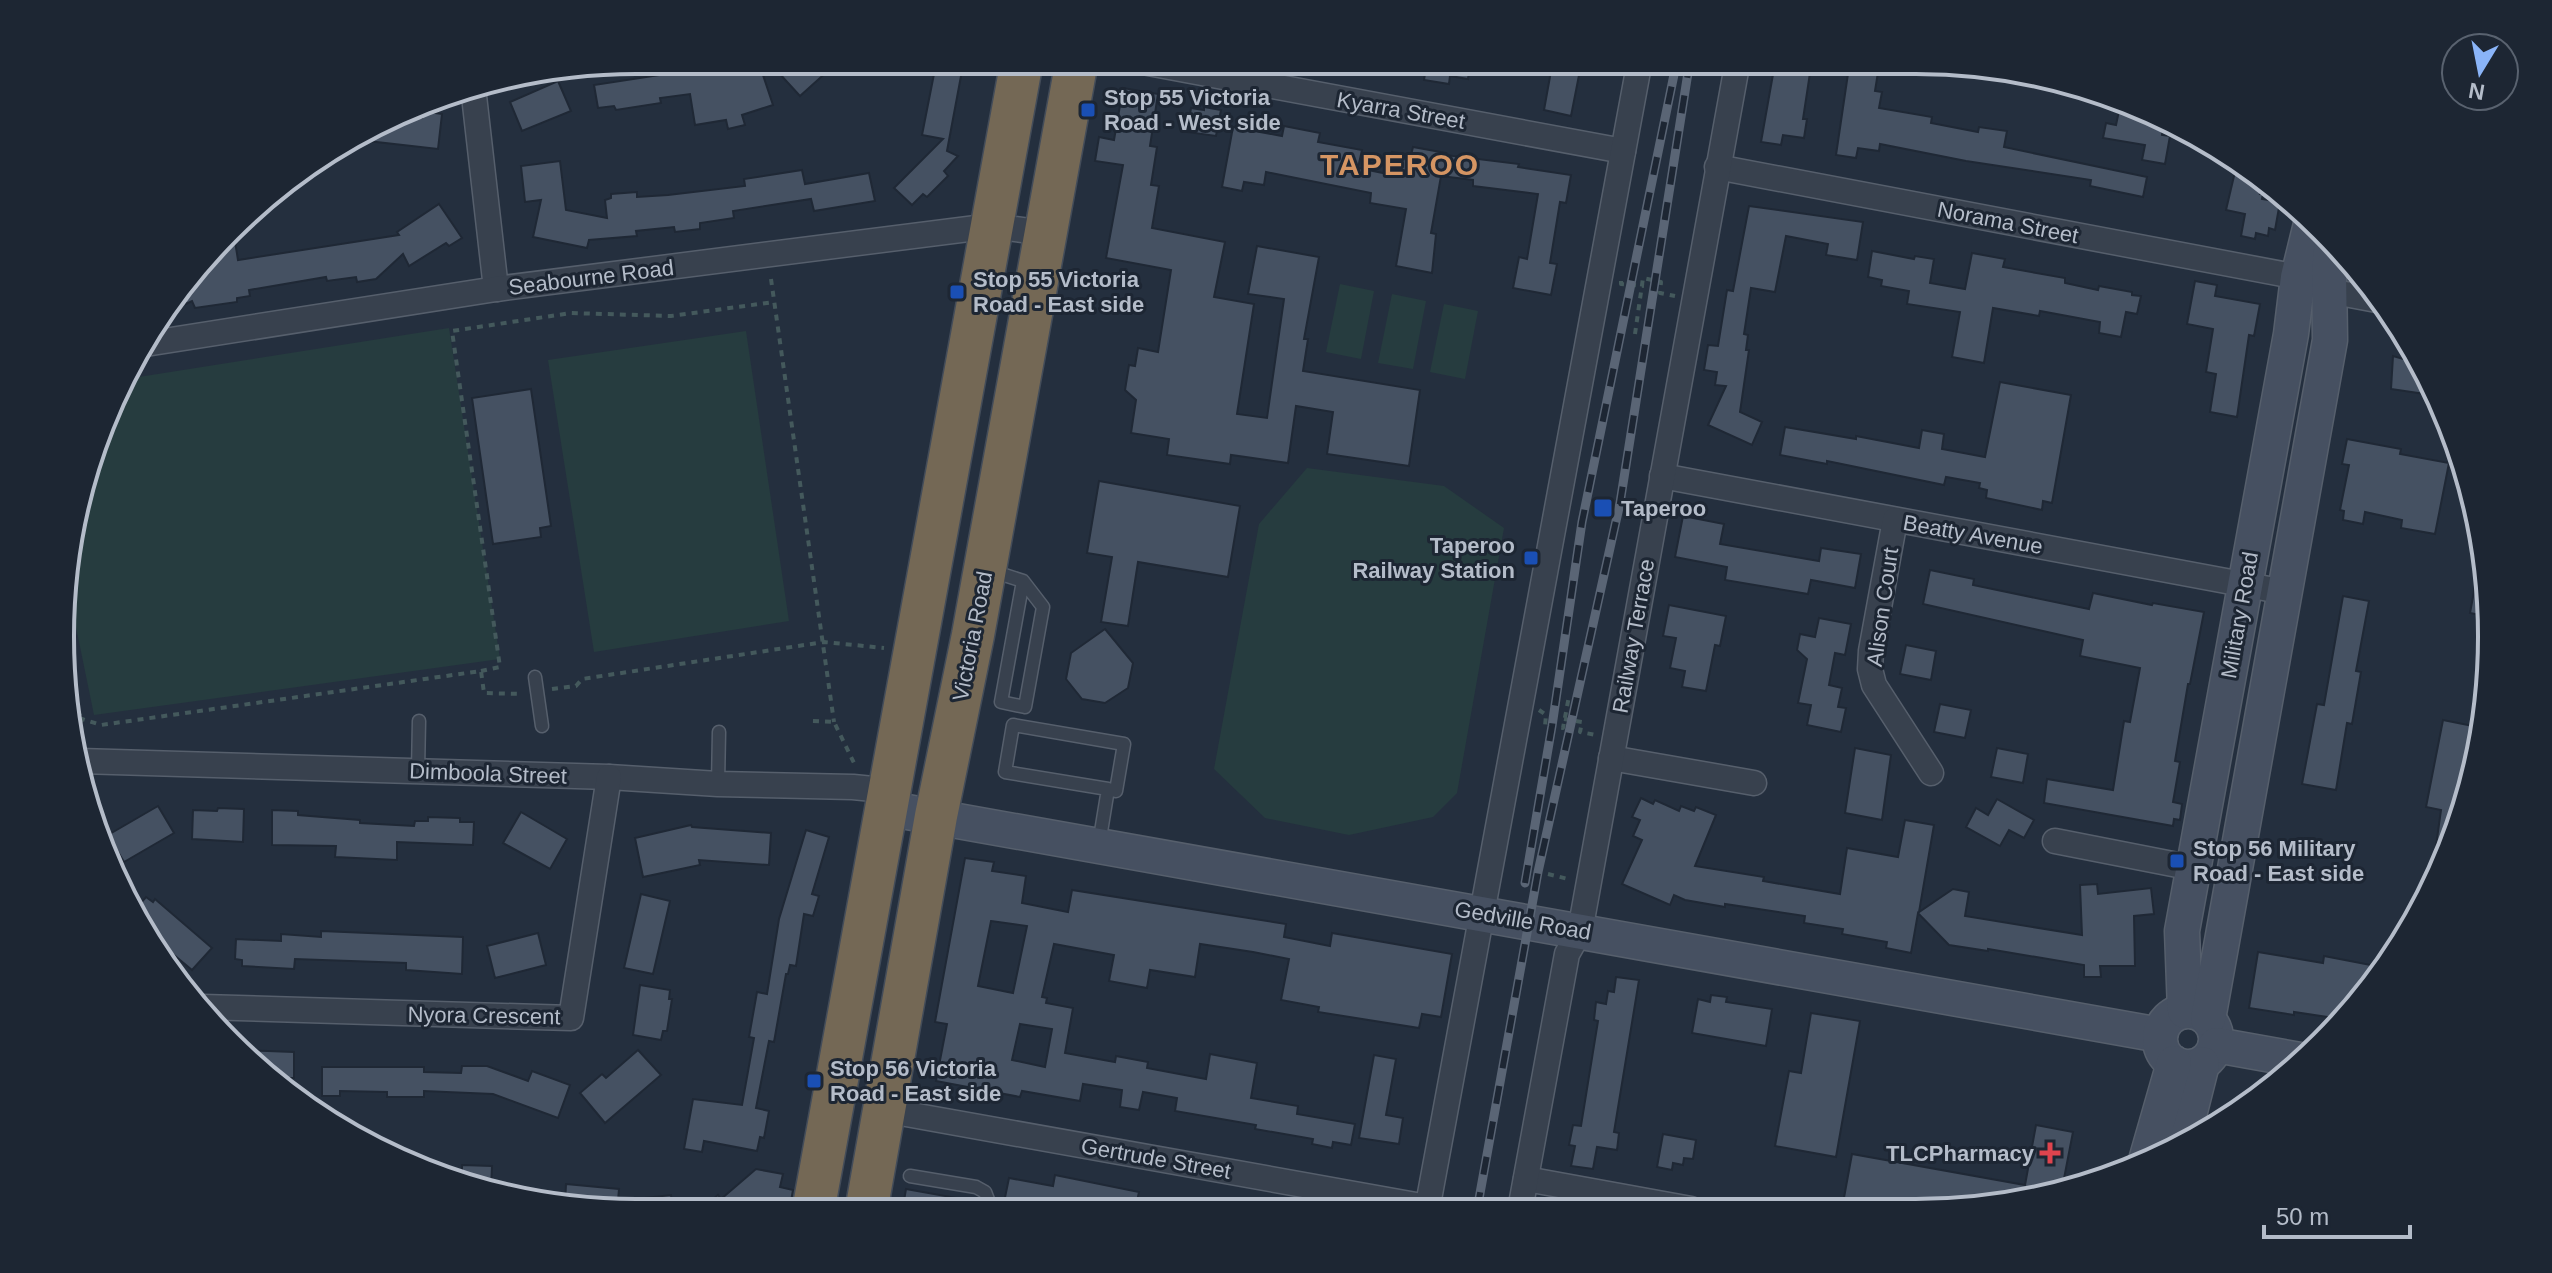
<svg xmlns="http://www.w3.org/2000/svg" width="2552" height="1273" viewBox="0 0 2552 1273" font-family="Helvetica,sans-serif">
<rect width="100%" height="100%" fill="#242f3e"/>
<!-- green -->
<g fill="#263c3f">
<polygon points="1340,284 1374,291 1361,359 1326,352"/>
<polygon points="1392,294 1426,301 1413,369 1378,363"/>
<polygon points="1444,304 1478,311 1465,379 1430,372"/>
<polygon points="449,328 500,659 94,715 69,593 71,524 126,379"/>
<polygon points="746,331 789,621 594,652 548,360"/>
<polygon points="1307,468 1444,486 1504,528 1457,793 1433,817 1349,835 1265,818 1214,769 1259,524"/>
</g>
<!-- building -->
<g fill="#455162" stroke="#1f2835" stroke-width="2" fill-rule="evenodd">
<polygon points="691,60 707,60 708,64 726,60 728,65 734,64 735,69 754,64 756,70 761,69 773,105 742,115 745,125 728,129 726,120 695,125 690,94 660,98 661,103 616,110 614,106 598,108 594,85 686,71 685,66 691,65"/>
<polygon points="791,60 840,60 800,96 778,72"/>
<polygon points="933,60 964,60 947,151 958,156 944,171 948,176 927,197 923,194 912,205 894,188 943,139 922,135 934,74 930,73"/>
<polygon points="1427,60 1471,60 1468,79 1450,76 1449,84 1424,80"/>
<polygon points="1553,60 1582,60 1571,116 1544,110"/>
<polygon points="1785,60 1812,60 1803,119 1807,119 1804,138 1783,135 1781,145 1761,142 1775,63 1785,65"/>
<polygon points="1850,60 1880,60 1875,91 1882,92 1879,108 1932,117 1931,123 1978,132 1979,127 2007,131 2004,147 2147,177 2143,197 2090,186 2091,180 1966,161 1880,144 1879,151 1858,148 1856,158 1836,155"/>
<polygon points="558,81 571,111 522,131 510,102"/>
<polygon points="1123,88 1158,94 1150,146 1157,147 1151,185 1159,186 1152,228 1225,242 1214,297 1254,304 1237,414 1267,418 1284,299 1248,294 1257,246 1319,257 1304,339 1308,339 1303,371 1420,390 1409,466 1327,454 1333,412 1296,406 1288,463 1231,455 1230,464 1167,455 1169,439 1131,433 1136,400 1125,390 1129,365 1135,366 1138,348 1158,352 1171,270 1106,258 1123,165 1095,161 1099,137 1114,140"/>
<polygon points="2120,106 2148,110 2164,119 2162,135 2170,136 2165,164 2142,160 2145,145 2103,138 2106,123 2116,125"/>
<polygon points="1204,107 1221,110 1216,136 1187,132 1191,108 1204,110"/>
<polygon points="422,111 442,114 438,149 359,140 404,116 422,118"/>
<polygon points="1284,126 1320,133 1318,142 1362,150 1358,168 1388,174 1392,152 1411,155 1413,147 1446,153 1445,155 1519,164 1518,167 1571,175 1566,203 1560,202 1550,263 1557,264 1551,295 1513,288 1519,257 1527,259 1538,194 1473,186 1473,180 1441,176 1431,233 1436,234 1432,273 1396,266 1406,209 1370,203 1371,193 1266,172 1264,185 1244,182 1242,191 1222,187 1233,127 1282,136"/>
<polygon points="2238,159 2263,179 2260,194 2263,194 2262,199 2280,202 2275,230 2269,228 2268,236 2256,233 2255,239 2241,236 2245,214 2226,210"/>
<polygon points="560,161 566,210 607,218 605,200 611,198 611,194 637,192 637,197 668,195 745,186 744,179 802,170 805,184 869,173 875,201 814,211 811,199 733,211 734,218 700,223 700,229 675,232 674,227 636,231 637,236 589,240 587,248 533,237 541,200 525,202 521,166"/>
<polygon points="439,204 462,238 449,246 446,243 409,266 403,254 376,279 357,282 356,277 327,281 326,277 249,290 250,296 237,298 237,302 195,308 192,301 186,304 183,284 203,257 233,229 238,260 399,235 397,232"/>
<polygon points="1749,206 1863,222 1857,260 1826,255 1828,244 1786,236 1775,292 1751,288 1744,334 1748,335 1746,350 1749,350 1740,412 1762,422 1752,445 1708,425 1726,386 1715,385 1717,372 1704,370 1708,345 1718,346 1727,290 1733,291"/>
<polygon points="1872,251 1914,259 1915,256 1934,259 1930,283 1965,289 1972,253 2005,259 2003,267 2065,278 2065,283 2098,290 2099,286 2132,292 2132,295 2141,296 2137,314 2126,312 2121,337 2099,333 2100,322 2040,311 2039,316 1993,308 1984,363 1952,357 1960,312 1907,304 1909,291 1881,286 1882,280 1868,277"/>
<polygon points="2195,281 2217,285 2215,296 2260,304 2254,336 2249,335 2237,417 2210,412 2216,374 2206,372 2213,329 2187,324"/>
<polygon points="2401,327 2427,377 2425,394 2391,389 2393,356 2403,359"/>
<polygon points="2000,382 2071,395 2052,503 2043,501 2042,510 1986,498 1987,490 1979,488 1980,483 1946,477 1944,485 1827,461 1827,464 1780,455 1785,427 1856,439 1856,436 1919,448 1922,430 1944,434 1942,449 1985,457"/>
<polygon points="531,389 551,526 540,528 541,537 493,544 472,398"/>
<polygon points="2347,439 2401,449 2400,454 2449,463 2435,534 2401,528 2402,520 2365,512 2363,524 2343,520 2344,511 2340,510 2349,465 2342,464"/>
<polygon points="1099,481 1240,506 1228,577 1138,562 1128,626 1101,622 1112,557 1087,553"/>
<polygon points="1683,516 1724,524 1720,544 1819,561 1821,548 1861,554 1855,588 1811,580 1808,594 1725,580 1727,567 1675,557"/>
<polygon points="2480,559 2484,559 2490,617 2470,613"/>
<polygon points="1930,570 1974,579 1973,585 2089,609 2093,593 2152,605 2153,603 2204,612 2190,684 2188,684 2175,761 2180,762 2173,802 2182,804 2180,820 2174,819 2173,826 2044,803 2047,779 2113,790 2124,721 2130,722 2140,668 2080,656 2083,640 1923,604"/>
<polygon points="2343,596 2369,601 2356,671 2361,672 2352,724 2347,723 2336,790 2302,784 2317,704 2324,705"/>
<polygon points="1669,605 1726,616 1720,646 1715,645 1706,691 1682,687 1685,671 1670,668 1676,638 1663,636"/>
<polygon points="1819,618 1851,624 1845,655 1835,653 1829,685 1842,688 1838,707 1846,708 1841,732 1807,725 1811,705 1798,703 1807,659 1797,650 1800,634 1815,637"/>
<polygon points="1105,629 1133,663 1128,688 1105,703 1082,699 1066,679 1071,653"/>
<polygon points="1906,645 1936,651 1931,680 1900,674"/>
<polygon points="1940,704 1971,710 1965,738 1934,732"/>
<polygon points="2443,720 2483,728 2481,749 2448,858 2430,889 2441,810 2426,807"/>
<polygon points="1855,748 1891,755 1882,820 1845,813"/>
<polygon points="1997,748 2028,754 2023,783 1991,777"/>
<polygon points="1641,798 1653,804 1655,800 1679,811 1681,806 1694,811 1696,807 1716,815 1695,866 1764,877 1763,881 1840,894 1847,848 1898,857 1905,820 1934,825 1919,912 1953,889 1969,892 1965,916 2082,935 2080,885 2097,884 2098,894 2151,888 2154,914 2134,916 2135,966 2100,966 2101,977 2084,977 2084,965 1988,949 1988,951 1949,945 1918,913 1911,953 1886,948 1887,942 1842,934 1843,929 1804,923 1805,916 1725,904 1725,907 1685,900 1674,895 1670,905 1622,884 1642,840 1633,836 1640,820 1632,817"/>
<polygon points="1997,799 2034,820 2024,838 2009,830 2000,846 1966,827 1976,808 1988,815"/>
<polygon points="158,806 174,833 124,862 108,835"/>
<polygon points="218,808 244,809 243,842 192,839 193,810 217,811"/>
<polygon points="272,810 298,811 298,815 360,820 360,823 414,826 415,821 428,821 428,817 460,818 460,822 474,822 473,845 397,842 397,860 335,857 336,846 272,845"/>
<polygon points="521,812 567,839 550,869 503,843"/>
<polygon points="691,825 692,827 771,833 769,865 699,860 700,865 643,877 635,838"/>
<polygon points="806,830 829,837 812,894 819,896 813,916 804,914 796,966 790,965 788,974 786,974 774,1042 769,1041 756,1108 769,1111 764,1138 760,1137 757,1151 704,1141 702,1152 684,1149 693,1099 742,1105 754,1038 749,1037 757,992 767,994 779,919"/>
<path d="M 965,858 L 994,862 L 992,871 L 1026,876 L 1022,903 L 1068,912 L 1072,890 L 1286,924 L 1284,937 L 1330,946 L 1332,933 L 1452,954 L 1441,1017 L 1422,1014 L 1419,1028 L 1318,1012 L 1319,1007 L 1281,1000 L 1289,959 L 1253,952 L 1200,944 L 1195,977 L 1150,970 L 1147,988 L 1109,981 L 1114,955 L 1054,944 L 1042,997 L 1047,998 L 1046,1003 L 1073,1008 L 1065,1053 L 1115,1062 L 1116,1056 L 1148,1062 L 1147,1068 L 1206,1079 L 1210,1054 L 1257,1063 L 1251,1098 L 1298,1106 L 1297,1114 L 1355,1124 L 1351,1145 L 1333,1142 L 1332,1148 L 1312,1144 L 1313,1139 L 1255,1129 L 1256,1125 L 1175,1111 L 1177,1098 L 1143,1092 L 1139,1110 L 1120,1107 L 1122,1090 L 1083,1084 L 1080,1101 L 1022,1091 L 1020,1097 L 936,1081 L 947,1024 L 935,1022 ZM 991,921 L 1027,926 L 1013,993 L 978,986 ZM 1020,1024 L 1052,1029 L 1045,1067 L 1012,1060 Z"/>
<polygon points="641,894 670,901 653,974 624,968"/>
<polygon points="146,897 153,902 155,899 212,948 192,970 150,935 134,911"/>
<polygon points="321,931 463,937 462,974 406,970 406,963 295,959 294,969 242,966 242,960 235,959 236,939 281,941 281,934 321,937"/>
<polygon points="538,933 546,965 495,978 487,946"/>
<polygon points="2258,952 2323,963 2324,956 2376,966 2373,987 2343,1017 2335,1016 2334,1018 2294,1012 2294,1015 2249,1008"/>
<polygon points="1616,977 1639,980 1614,1132 1619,1133 1617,1150 1597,1147 1593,1169 1571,1166 1575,1146 1569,1145 1573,1125 1581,1126 1598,1021 1594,1020 1596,1002 1606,1004 1608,991 1614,992"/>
<polygon points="640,985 670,990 669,999 672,999 667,1031 663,1031 661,1040 633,1035"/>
<polygon points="1711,995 1727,997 1726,1002 1772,1009 1766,1046 1692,1033 1698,999 1710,1002"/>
<polygon points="1811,1013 1860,1021 1836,1157 1775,1146 1789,1071 1801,1073"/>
<polygon points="236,1050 294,1052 294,1078 270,1078"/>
<polygon points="638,1050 661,1075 605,1123 580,1093 602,1074 606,1078"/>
<polygon points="1374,1055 1396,1059 1386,1115 1403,1118 1399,1144 1359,1138"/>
<polygon points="462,1066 487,1066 528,1081 532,1071 570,1085 558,1118 493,1094 424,1091 424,1097 387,1097 387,1092 340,1091 340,1096 322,1096 322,1067 424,1067 424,1072 461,1073"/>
<polygon points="2036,1125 2073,1132 2062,1189 1991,1208 1873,1208 1843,1203 1852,1154 2025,1185"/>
<polygon points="1663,1134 1696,1140 1693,1159 1684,1158 1683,1165 1673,1163 1672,1170 1657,1167"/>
<polygon points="462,1165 492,1166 491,1192 462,1183"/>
<polygon points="756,1169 783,1174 780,1187 793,1190 789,1212 697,1213 718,1195 721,1199"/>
<polygon points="1055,1175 1139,1192 1135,1211 1086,1211 1037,1203 1035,1212 1002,1212 1009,1178 1053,1186"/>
<polygon points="566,1184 619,1189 618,1201 671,1195 673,1213 636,1213 565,1204"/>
<polygon points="906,1189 979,1202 980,1212 902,1212"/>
</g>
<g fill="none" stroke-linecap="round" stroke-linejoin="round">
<!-- lane casing -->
<g stroke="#565f6c" stroke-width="15">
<g id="lane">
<polyline points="992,571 1023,581 1043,607 1025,707 1001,702 1023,581"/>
<polyline points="535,677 542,726"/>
<polyline points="418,771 419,721"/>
<polyline points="718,784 719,732"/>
<polyline points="1099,844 1108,789 1005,772 1013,725 1124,744 1116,791 1108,789"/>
<polyline points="910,1176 976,1187 985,1192 990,1205 989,1212"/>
</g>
</g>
<!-- street casing -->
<g stroke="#565f6c" stroke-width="27">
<g id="street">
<polyline points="1132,60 1623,151"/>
<polyline points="473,87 496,289"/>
<polyline points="1717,167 2298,277"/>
<polyline points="2329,291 2382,301"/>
<polyline points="139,345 496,289 992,226 1044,233"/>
<polyline points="1662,476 2285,592"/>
<polyline points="1895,520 1871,651 1870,669 1874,685 1931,773"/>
<polyline points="1611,758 1754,783"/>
<polyline points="80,761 609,777 718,784 853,787 873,789 885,808"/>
<polyline points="2055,841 2193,868"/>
<polyline points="202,1007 571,1018 609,777"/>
<polyline points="884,1110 1427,1207"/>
<polyline points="1526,1179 1691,1209"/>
<polyline points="1427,1210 1640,60"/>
<polyline points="1520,1210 1567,954 1580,931 1738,60"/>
</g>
</g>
<!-- secondary casing -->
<g stroke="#565f6c" stroke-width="37">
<g id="secondary">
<polyline points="885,808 2160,1035"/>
<circle cx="2188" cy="1039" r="28"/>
<polyline points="2185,1011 2182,931 2291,334 2298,277 2312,220"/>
<polyline points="2208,1019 2330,340 2329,273 2332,239"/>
<polyline points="2216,1045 2300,1060"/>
<polyline points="2182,1143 2202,1064"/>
<polyline points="2145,1164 2174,1063"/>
</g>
</g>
<!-- highway casing -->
<g stroke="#434c59" stroke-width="45">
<g id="highway">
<polyline points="813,1212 1022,60"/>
<polyline points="866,1212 936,816 973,635 1077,60"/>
</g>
</g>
<!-- path -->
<g stroke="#44595c" stroke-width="4" stroke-dasharray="6 6" stroke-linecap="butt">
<polyline points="771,279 834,722"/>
<polyline points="1621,281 1621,284 1644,286"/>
<polyline points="1635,334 1643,278 1661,282 1660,293 1675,296"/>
<polyline points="67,652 73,703 82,719"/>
<polyline points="481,671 500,667 452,331 571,313 671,316 774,302"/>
<polyline points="552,689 576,686 582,679 824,642 884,648"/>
<polyline points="1539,710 1546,715 1545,726 1563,728 1569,696"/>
<polyline points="1564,719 1582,722 1580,732 1596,735"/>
<polyline points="813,721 834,722 855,765"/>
<polyline points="80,738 73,737 82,719 101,725 481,671 484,693 522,694"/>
<polyline points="1548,874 1568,879"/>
</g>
<!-- lane -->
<use href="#lane" stroke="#38414e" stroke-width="12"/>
<!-- street -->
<use href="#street" stroke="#38414e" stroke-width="24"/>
<!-- secondary -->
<use href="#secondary" stroke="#465061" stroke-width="34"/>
<!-- highway -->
<use href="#highway" stroke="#746855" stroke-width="42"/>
<!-- rail casing -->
<g stroke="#5a6575" stroke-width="9">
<g id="rail">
<polyline points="1525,883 1552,726 1582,522 1677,60"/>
<polyline points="1477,1210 1538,872 1620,503 1690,60"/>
</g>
</g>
<!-- rail -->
<use href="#rail" stroke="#1d2633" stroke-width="6" stroke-dasharray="18" stroke-linecap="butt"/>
</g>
<!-- markers -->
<g fill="#1a4fb4" stroke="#1d2633" stroke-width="3">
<rect x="1080" y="102" width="16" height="16" rx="4"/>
<rect x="949" y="284" width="16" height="16" rx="4"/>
<rect x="1593" y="498" width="20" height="20" rx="4"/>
<rect x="1523" y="550" width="16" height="16" rx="4"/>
<rect x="2169" y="853" width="16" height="16" rx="4"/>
<rect x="806" y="1073" width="16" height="16" rx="4"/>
</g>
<path fill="#e0444e" stroke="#1d2633" stroke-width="3" d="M2046 1141h8v8h8v8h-8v8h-8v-8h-8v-8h8z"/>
<g text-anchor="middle" stroke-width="6" stroke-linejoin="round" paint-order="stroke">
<!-- poi labels -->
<g font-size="22" font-weight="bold" fill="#b4bcc9" stroke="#1d2633" text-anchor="start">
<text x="1104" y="105">Stop 55 Victoria<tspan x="1104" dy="25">Road - West side</tspan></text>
<text x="973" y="287">Stop 55 Victoria<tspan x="973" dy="25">Road - East side</tspan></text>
<text x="1621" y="516">Taperoo</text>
<text x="1515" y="553" text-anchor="end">Taperoo<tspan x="1515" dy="25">Railway Station</tspan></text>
<text x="2193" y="856">Stop 56 Military<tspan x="2193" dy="25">Road - East side</tspan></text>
<text x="830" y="1076">Stop 56 Victoria<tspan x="830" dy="25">Road - East side</tspan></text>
<text x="2034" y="1161" text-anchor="end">TLCPharmacy</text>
</g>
<!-- street labels -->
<g font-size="22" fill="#b4bcc9" stroke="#1d2633">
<text transform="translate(1401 110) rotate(10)" y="8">Kyarra Street</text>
<text transform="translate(2008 222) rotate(11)" y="8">Norama Street</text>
<text transform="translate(591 277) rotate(-7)" y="8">Seabourne Road</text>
<text transform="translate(1973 534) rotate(10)" y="8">Beatty Avenue</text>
<text transform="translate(1882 607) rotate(-82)" y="8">Alison Court</text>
<text transform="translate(2239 615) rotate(-80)" y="8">Military Road</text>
<text transform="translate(972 636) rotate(-79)" y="8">Victoria Road</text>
<text transform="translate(1633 636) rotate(-80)" y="8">Railway Terrace</text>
<text transform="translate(488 773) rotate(2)" y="8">Dimboola Street</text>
<text transform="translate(1523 920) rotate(10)" y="8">Gedville Road</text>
<text transform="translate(484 1015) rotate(1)" y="8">Nyora Crescent</text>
<text transform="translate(1156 1158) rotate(10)" y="8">Gertrude Street</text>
</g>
<!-- district labels -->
<g font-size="30" font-weight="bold" letter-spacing="2" fill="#d59563" stroke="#1d2633">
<text x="1400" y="175">TAPEROO</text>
</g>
</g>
<!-- crop -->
<path d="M0 0H2552V1273H0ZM636 74H1916A562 562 0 0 1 2478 636V637A562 562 0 0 1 1916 1199H636A562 562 0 0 1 74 637V636A562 562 0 0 1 636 74Z" fill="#1d2633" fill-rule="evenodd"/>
<path fill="none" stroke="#b4bcc9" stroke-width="4" d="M636 74H1916A562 562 0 0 1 2478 636V637A562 562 0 0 1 1916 1199H636A562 562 0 0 1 74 637V636A562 562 0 0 1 636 74Z"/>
<!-- north arrow -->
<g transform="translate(2480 72) rotate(190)"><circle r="38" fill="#1d2633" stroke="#59626f" stroke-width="2"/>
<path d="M0-6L14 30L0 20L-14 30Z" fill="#8ab4f8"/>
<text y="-12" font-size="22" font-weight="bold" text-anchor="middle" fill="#b4bcc9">N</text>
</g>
<!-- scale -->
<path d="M2264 1225v12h146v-12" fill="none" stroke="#b4bcc9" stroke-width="4"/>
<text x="2276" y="1225" font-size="24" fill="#b4bcc9" stroke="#1d2633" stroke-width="6" paint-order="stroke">50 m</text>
</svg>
